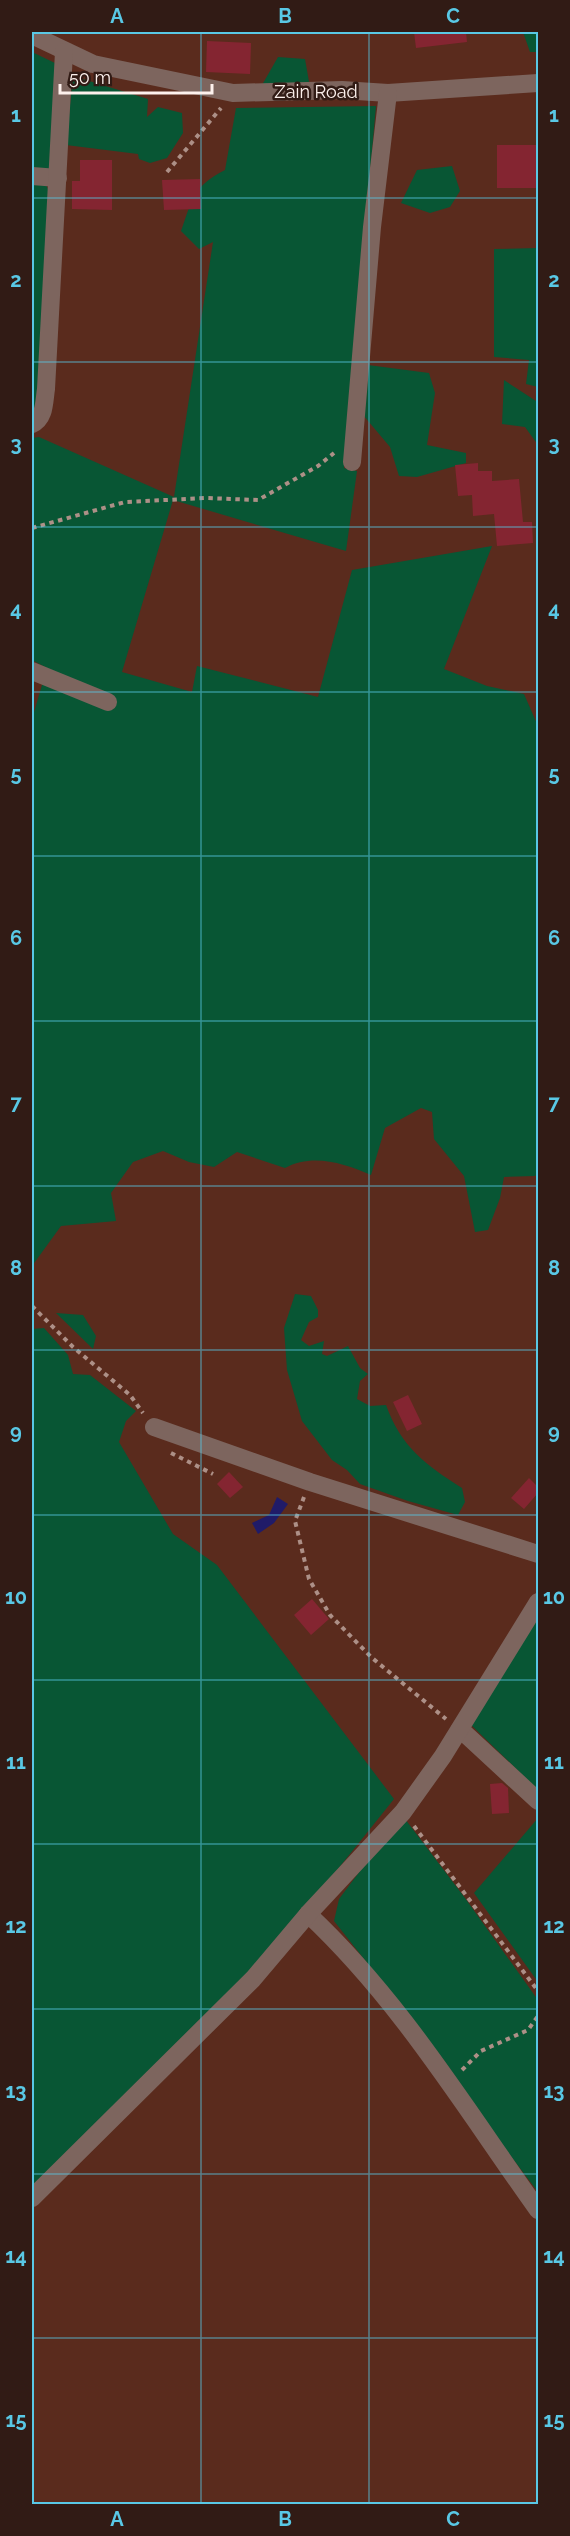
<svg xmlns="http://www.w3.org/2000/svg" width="570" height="2536" viewBox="0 0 570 2536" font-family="Raleway,sans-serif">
<rect width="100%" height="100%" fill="#5a2b1d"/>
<!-- green -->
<g fill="#085634">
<polygon points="523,32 538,32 538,52 530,52"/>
<polygon points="32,52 57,64 52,171 32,171"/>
<polygon points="278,57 305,59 311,93 258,92"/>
<polygon points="73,76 148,99 147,117 158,107 182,113 183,133 167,158 150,163 139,159 138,154 66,145"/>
<path d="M 376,106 L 344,468 L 357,471 L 346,551 L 173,500 L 122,672 L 192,692 L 197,666 L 318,697 L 352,570 L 492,546 L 444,669 L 487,686 L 524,694 L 538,726 L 538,1173 L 535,1176 L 504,1177 L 500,1198 L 488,1230 L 475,1232 L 464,1176 L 434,1139 L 432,1112 L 421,1108 L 385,1128 L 371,1175 C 344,1163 312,1153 285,1168 L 237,1152 L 214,1167 L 189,1162 L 163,1151 L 133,1162 L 111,1193 L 116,1221 L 61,1226 L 32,1266 L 32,719 L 47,668 L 32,660 L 32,438 L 39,437 L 174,497 L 213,242 L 199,249 L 181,231 C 192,200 193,186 225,170 L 236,108 Z"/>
<polygon points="452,166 460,191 450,207 430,213 401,203 417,170"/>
<polygon points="32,179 43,179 50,193 37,417 32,419"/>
<polygon points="538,248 538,387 526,384 529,360 494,357 494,249"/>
<polygon points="368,365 429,373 435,393 427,445 466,453 466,463 417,477 399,476 390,447 358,409"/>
<polygon points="504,380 536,401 538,407 538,445 525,427 502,424"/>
<path d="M 295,1294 L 311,1296 L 318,1310 L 318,1317 L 309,1322 L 301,1340 L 309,1346 L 324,1341 L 322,1354 L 327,1356 L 348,1346 L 360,1368 L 368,1374 L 360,1381 L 357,1399 L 370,1406 L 386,1405 C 401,1447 426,1465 462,1488 L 465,1502 L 458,1515 L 408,1501 L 360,1484 L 347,1470 L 332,1460 L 302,1421 L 287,1370 L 284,1328 Z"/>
<polygon points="56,1313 83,1315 96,1336 93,1349"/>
<polygon points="44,1328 68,1355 73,1374 90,1375 136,1411 126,1421 119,1442 173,1534 217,1565 394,1799 305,1910 240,1983 32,2189 32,1329"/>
<polygon points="533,1622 538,1622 538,1790 468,1722"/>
<polygon points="402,1815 465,1898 538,2000 538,2192 500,2142 443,2059 334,1921 339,1899"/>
<polygon points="538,1818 538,1982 474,1893"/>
</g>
<!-- water -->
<polygon fill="#201b68" points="277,1497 288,1504 274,1523 258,1534 252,1523 269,1515"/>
<!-- building -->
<g fill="#842531">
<polygon points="414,32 466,32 467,42 416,48"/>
<polygon points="207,41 251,43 250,74 206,72"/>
<rect x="497" y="145" width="41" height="43"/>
<polygon points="80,160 112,160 112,210 72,209 72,181 80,181"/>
<polygon points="200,179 201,209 164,210 162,180"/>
<polygon points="478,463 478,471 492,471 492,481 519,479 523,522 532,522 533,543 497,546 494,514 473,516 472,495 458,496 455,465"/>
<polygon points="408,1395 422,1424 407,1431 393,1402"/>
<polygon points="229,1472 243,1487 230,1498 217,1484"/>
<polygon points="529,1478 538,1487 538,1493 524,1509 511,1498"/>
<polygon points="312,1599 329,1619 311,1635 294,1615"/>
<polygon points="502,1783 508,1788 509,1813 492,1814 490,1784"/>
</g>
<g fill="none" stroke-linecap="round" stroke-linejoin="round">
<!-- path -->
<g stroke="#ad9087" stroke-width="4" stroke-dasharray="4.5 4.5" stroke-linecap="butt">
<polyline points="167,172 221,108"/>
<polyline points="32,528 125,502 206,498 258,500 318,466 334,453"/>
<polyline points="32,1306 73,1347 130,1395 143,1413"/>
<polyline points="171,1453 213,1474"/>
<polyline points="304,1497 295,1521 309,1579 330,1615 371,1657 446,1719"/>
<polyline points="414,1826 538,1991"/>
<polyline points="462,2070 481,2051 528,2030 538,2016"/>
</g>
<!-- street -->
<g stroke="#7d655e" stroke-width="18">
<polyline points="32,35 93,64 233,93 342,90 388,93 538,83"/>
<polyline points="32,176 58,178"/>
<path d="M 32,424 C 45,419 44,401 46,389 L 64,52"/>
<polyline points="352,462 372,227 388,93"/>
<polyline points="32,671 108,702"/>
<polyline points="154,1427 310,1482 538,1554"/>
<polyline points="460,1729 538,1801"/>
<path d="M 308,1914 C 400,2000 465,2108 538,2210"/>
<polyline points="32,2198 253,1979 308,1914 403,1812 443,1756 538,1602"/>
</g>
</g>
<!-- grid -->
<path fill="none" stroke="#59c8e5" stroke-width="1.5" stroke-opacity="0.55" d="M 201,32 L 201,2504M 369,32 L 369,2504M 32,198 L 538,198M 32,362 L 538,362M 32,527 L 538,527M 32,692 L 538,692M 32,856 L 538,856M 32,1021 L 538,1021M 32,1186 L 538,1186M 32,1350 L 538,1350M 32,1515 L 538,1515M 32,1680 L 538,1680M 32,1844 L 538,1844M 32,2009 L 538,2009M 32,2174 L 538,2174M 32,2338 L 538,2338"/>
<g text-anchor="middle" stroke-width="5" stroke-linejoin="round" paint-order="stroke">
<!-- street labels -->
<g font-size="18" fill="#fdf1ed" stroke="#311b15">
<text x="316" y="98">Zain Road</text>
</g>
</g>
<!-- border -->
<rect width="570" height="2536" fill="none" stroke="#311b15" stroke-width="66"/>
<!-- scale -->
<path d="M60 84v9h152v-9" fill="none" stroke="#fdf1ed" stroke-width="3"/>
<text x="69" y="84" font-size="18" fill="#fdf1ed" stroke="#311b15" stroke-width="4.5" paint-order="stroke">50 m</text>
<rect x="33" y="33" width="504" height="2470" fill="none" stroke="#59c8e5" stroke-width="2"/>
<g font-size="20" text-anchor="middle" font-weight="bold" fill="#59c8e5">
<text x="117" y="23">A</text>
<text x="285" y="23">B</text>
<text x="453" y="23">C</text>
<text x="16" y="122">1</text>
<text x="554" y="122">1</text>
<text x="16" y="287">2</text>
<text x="554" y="287">2</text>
<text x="16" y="451">3</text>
<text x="554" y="451">3</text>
<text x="16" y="616">4</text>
<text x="554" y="616">4</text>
<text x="16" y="781">5</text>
<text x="554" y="781">5</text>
<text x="16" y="945">6</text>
<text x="554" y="945">6</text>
<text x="16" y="1110">7</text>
<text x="554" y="1110">7</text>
<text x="16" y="1275">8</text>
<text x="554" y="1275">8</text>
<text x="16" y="1439">9</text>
<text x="554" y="1439">9</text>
<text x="16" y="1604">10</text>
<text x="554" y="1604">10</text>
<text x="16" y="1769">11</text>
<text x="554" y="1769">11</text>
<text x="16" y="1933">12</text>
<text x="554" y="1933">12</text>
<text x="16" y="2098">13</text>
<text x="554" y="2098">13</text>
<text x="16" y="2263">14</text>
<text x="554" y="2263">14</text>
<text x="16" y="2427">15</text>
<text x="554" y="2427">15</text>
<text x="117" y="2526">A</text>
<text x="285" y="2526">B</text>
<text x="453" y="2526">C</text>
</g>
</svg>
